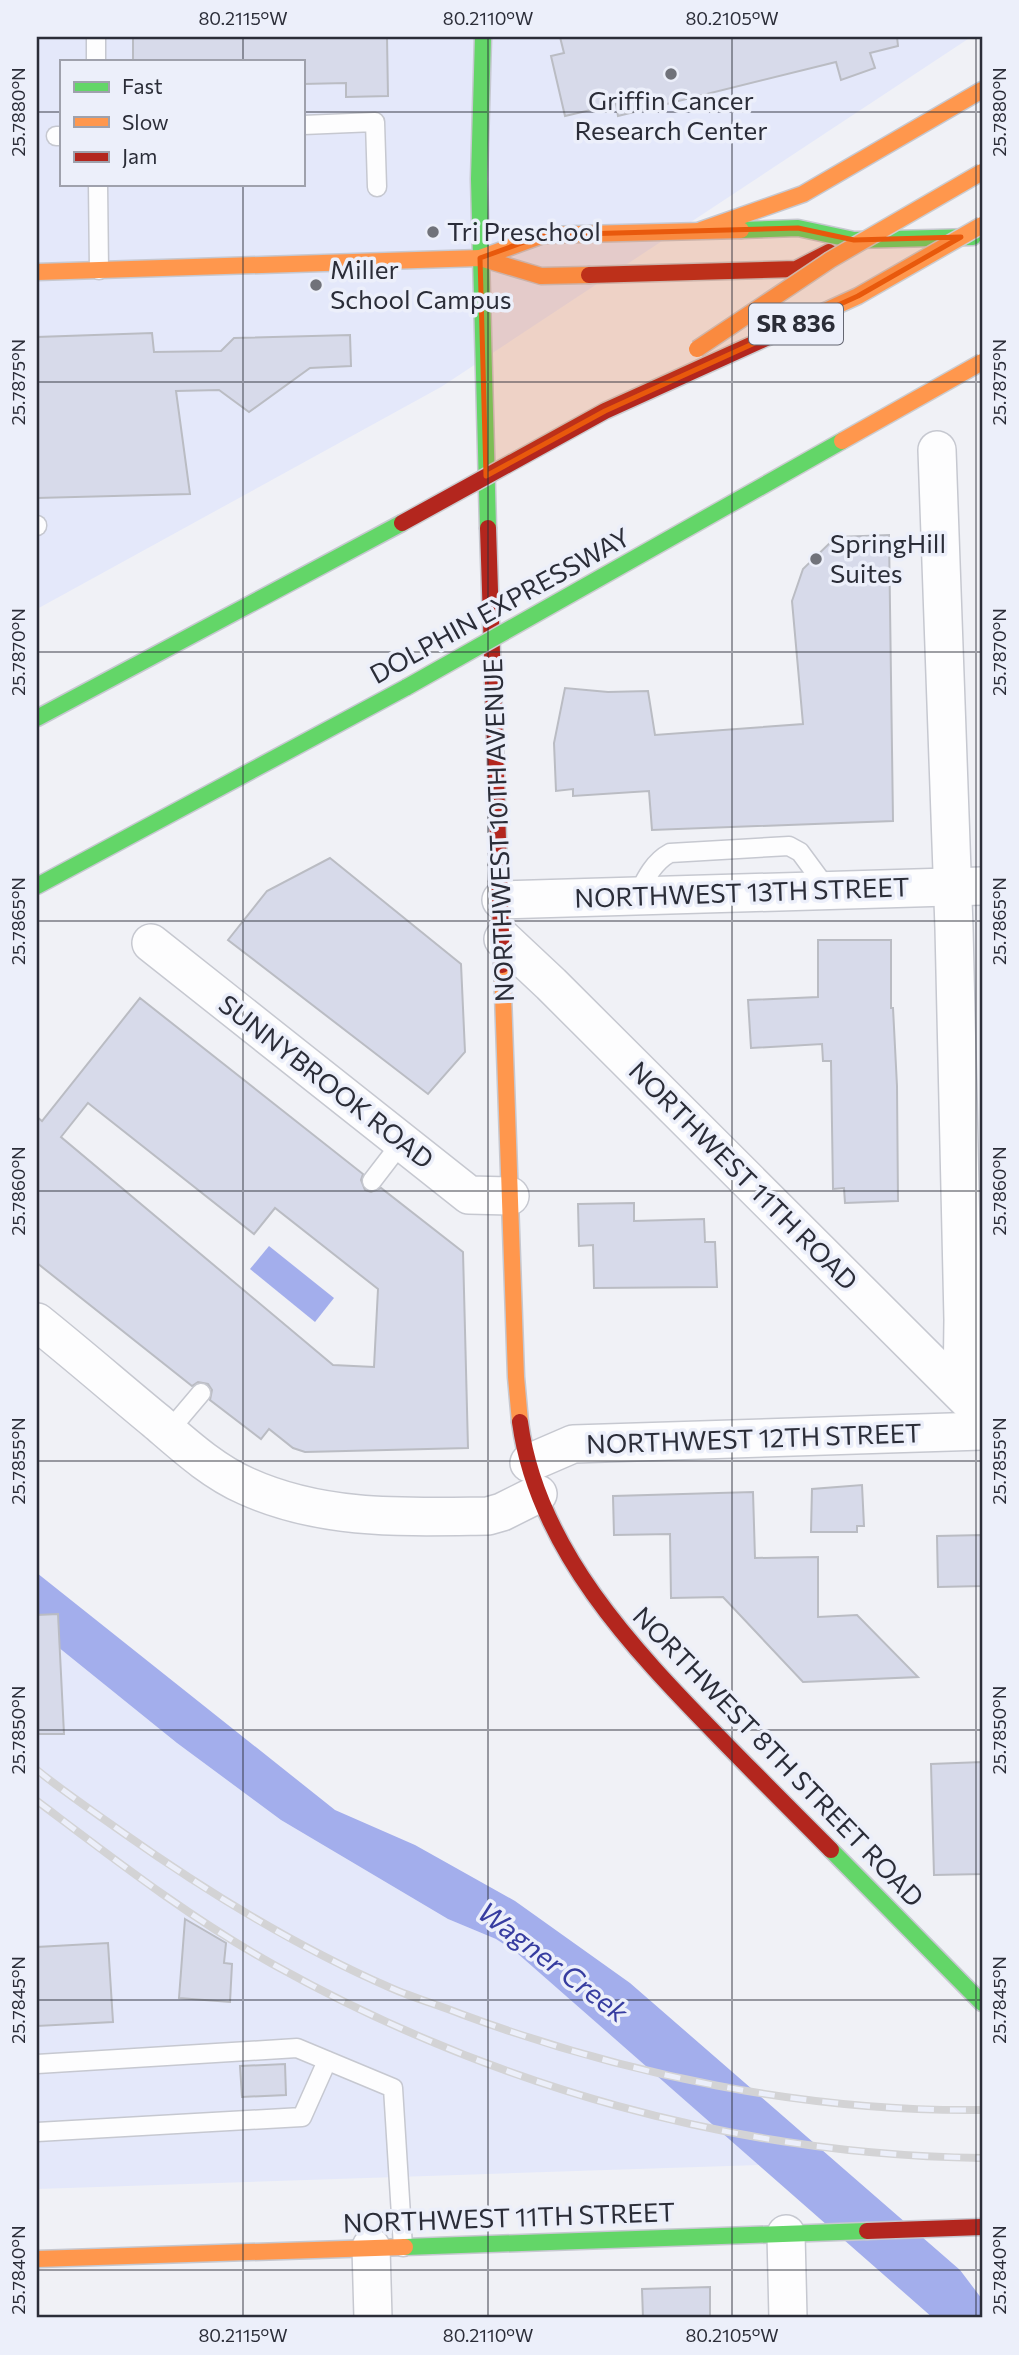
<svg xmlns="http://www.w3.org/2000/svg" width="1019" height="2355" viewBox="0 0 1019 2355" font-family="Commissioner,sans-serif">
<rect width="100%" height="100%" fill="#f0f1f6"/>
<!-- built -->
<g fill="#e4e8fa" fill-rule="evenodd">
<path d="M 37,37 L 971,37 L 441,387 L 37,609 ZM 61,61 L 303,61 L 303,184 L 61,184 Z"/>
<polygon points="37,1630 177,1743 281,1820 448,1919 496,1939 517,1953 759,2165 37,2189"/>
</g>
<!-- water -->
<g fill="#a3aeec">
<polygon points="269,1246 334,1298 315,1322 250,1269"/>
<polygon points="37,1573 335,1810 415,1845 515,1901 630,1983 960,2270 982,2299 982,2318 933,2318 517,1953 496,1939 448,1919 281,1820 177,1743 37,1630"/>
</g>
<!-- building -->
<g fill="#d7daea" stroke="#babcc3" stroke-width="2" fill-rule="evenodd">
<polygon points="133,37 387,37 388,96 346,97 346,83 303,84 303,61 133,61"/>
<polygon points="560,37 897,37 898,46 870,53 875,68 841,80 836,62 618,116 616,104 565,116 551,56 564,53"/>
<polygon points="152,333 154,352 221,351 234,338 350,335 351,366 310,368 249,412 219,390 176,391 190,494 37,498 37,337"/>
<polygon points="889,535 893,821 652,830 649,791 573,796 573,789 556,791 554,743 565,688 608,692 648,691 655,735 803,724 792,601 803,569 836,537"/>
<polygon points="330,858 461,964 465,1052 428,1094 228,940 267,891"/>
<polygon points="818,940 891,940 891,1008 893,1008 897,1086 898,1201 845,1203 844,1188 833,1189 831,1061 823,1061 822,1044 751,1048 748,1000 818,997"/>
<path d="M 140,998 L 363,1174 L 361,1180 L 365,1190 L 371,1192 L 381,1188 L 463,1252 L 468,1448 L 305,1452 L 293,1448 L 269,1429 L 261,1439 L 210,1400 L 212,1390 L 208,1384 L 198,1382 L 192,1386 L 37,1263 L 37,1117 L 42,1121 ZM 88,1103 L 254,1234 L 275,1208 L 378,1289 L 374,1367 L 333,1365 L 61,1137 Z"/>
<polygon points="634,1203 634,1221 704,1219 705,1242 715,1242 717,1287 594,1288 593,1245 579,1246 578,1204"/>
<polygon points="862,1485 864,1526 857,1526 857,1532 811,1532 812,1489"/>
<polygon points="753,1492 755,1558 818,1557 818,1617 857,1615 918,1677 803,1682 723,1597 671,1598 670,1534 614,1535 613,1496"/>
<polygon points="982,1535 982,1586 938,1587 937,1536"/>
<polygon points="58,1614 64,1734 37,1734 37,1615"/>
<polygon points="982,1762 982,1874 934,1875 931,1764"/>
<polygon points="185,1919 226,1943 224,1963 232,1964 230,2002 179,1998"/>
<polygon points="108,1943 113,2022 37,2026 37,1947"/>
<polygon points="285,2064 286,2095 242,2097 240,2066"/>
<polygon points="710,2287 710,2318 643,2318 642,2289"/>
</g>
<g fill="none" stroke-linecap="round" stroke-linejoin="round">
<!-- lane casing -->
<g stroke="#c6c8d0" stroke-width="21">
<g id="lane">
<polyline points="96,61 96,37"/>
<polyline points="303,125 375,122 377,187"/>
<polyline points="56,136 61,136"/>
<polyline points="98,184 99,270"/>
<polyline points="37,525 37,526"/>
<path d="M 637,896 C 645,880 653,862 670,853 L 789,846 L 800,852 L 828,890"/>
<polyline points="372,1181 402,1142"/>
<polyline points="168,1432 201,1393"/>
<polyline points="37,2064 297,2048 393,2088 403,2247"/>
<polyline points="37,2132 302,2117 327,2061"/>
</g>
</g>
<!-- street casing -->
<g stroke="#c6c8d0" stroke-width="40">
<g id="street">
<polyline points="937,450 954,928 963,1320 962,1393"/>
<polyline points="501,900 982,886"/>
<polyline points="503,939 551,984 982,1414"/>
<polyline points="151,943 469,1195 510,1196"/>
<path d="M 37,1322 C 77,1354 116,1388 156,1421 C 184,1445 212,1471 246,1486 C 323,1521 406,1517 488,1516 L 502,1512 L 538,1494"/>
<polyline points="529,1463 573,1444 982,1431"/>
<polyline points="786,2234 788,2318"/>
<polyline points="371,2247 373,2318"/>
</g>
</g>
<!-- fast casing -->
<g stroke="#c6c8d0" stroke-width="19">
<g id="fast">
<polyline points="483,37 479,179 488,528"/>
<polyline points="741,230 798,228 854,240 973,237"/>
<polyline points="37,718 402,523"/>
<polyline points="37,886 407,687"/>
<polyline points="831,1850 982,2003"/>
<polyline points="405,2247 867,2231"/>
</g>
</g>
<!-- slow casing -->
<g stroke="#c6c8d0" stroke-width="19">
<g id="slow">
<polyline points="701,230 803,194 982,90"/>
<polyline points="480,258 543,235 741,230"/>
<polyline points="37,272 480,258 541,276 589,275"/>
<polyline points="502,965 516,1377 520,1422"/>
<polyline points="37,2259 405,2247"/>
</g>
</g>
<!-- jam casing -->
<g stroke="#c6c8d0" stroke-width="19">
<g id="jam">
<polyline points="589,275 796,269 829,252"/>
<polyline points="488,528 502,965"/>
<path d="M 520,1422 C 537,1549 633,1649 719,1737 C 756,1775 794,1813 831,1850"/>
<polyline points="867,2231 982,2227"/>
</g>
</g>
<!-- lane -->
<use href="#lane" stroke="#fdfdfe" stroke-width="18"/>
<!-- street -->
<use href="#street" stroke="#fdfdfe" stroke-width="37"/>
<!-- fast -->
<use href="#fast" stroke="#63d668" stroke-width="16"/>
<!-- slow -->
<use href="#slow" stroke="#ff974d" stroke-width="16"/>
<!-- jam -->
<use href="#jam" stroke="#b3261e" stroke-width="16"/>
<!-- rail casing -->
<g stroke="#d3d3d5" stroke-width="8">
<g id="rail">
<path d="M 37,1770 C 64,1792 94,1812 122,1832 C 207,1892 296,1947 391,1988 C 414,1998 438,2005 461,2014 C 626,2075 805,2112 982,2110"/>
<path d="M 37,1801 C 114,1859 191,1919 276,1966 C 492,2086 735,2155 982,2158"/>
</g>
</g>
<!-- rail -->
<use href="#rail" stroke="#eceffa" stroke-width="5" stroke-dasharray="16" stroke-linecap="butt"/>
<!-- fast-bridge casing -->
<g stroke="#cbccd0" stroke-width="19" stroke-linecap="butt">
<polyline id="fast-bridge" points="407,687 842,441"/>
</g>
<!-- slow-bridge casing -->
<g stroke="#cbccd0" stroke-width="19" stroke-linecap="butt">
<g id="slow-bridge">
<polyline points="775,334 858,296 982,225"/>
<polyline points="697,349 830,260 982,172"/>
<polyline points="842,441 982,362"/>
</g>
</g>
<!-- jam-bridge casing -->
<g stroke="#cbccd0" stroke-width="19" stroke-linecap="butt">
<polyline id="jam-bridge" points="402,523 605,411 775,334"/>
</g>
<!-- fast-bridge -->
<use href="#fast-bridge" stroke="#63d668" stroke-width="16"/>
<!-- slow-bridge -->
<use href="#slow-bridge" stroke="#ff974d" stroke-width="16"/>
<!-- jam-bridge -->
<use href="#jam-bridge" stroke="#b3261e" stroke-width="16"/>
</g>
<!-- marked area -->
<path fill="#e8590c" fill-opacity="0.2" stroke="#e8590c" stroke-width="5" stroke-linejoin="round" d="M 798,228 L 854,240 L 961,237 L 858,296 L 605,411 L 486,476 L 480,258 L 543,235 Z"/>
<!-- ticks -->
<path fill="none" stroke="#2b2d38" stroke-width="2" stroke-opacity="0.45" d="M 243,37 L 243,61M 488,37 L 488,2318M 732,37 L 732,2318M 976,37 L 976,2318M 37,112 L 61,112M 303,112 L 982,112M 243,184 L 243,2318M 37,382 L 982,382M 37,652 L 982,652M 37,921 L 982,921M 37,1191 L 982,1191M 37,1461 L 982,1461M 37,1730 L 982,1730M 37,2000 L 982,2000M 37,2270 L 982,2270"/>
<!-- markers -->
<g fill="#70727a" stroke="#eceffa" stroke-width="2.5">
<circle cx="671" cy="74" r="7"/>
<circle cx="433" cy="232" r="7"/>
<circle cx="316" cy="285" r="7"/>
<circle cx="816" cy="559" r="7"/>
</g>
<g text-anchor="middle" stroke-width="7" stroke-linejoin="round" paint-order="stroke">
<!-- shield labels -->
<rect fill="#eceffa" stroke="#656772" stroke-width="2" x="749" y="303.5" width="94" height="41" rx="5"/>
<g font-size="24" font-weight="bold" fill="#2b2d38">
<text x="796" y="332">SR 836</text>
</g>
<!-- poi labels -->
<g font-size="26" fill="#2b2d38" stroke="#eceffa" text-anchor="start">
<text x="671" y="110" text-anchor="middle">Griffin Cancer<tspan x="671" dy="30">Research Center</tspan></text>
<text x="447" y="241">Tri Preschool</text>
<text x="330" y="279">Miller<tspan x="330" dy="30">School Campus</tspan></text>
<text x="830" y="553">SpringHill<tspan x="830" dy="30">Suites</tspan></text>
</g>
<!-- street labels -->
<g font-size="26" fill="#2b2d38" stroke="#eceffa">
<text transform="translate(500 606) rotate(-29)" y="9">DOLPHIN EXPRESSWAY</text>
<text transform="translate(499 830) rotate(-92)" y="9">NORTHWEST 10TH AVENUE</text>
<text transform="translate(742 893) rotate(-2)" y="9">NORTHWEST 13TH STREET</text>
<text transform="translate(326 1082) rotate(38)" y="9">SUNNYBROOK ROAD</text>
<text transform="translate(743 1176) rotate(45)" y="9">NORTHWEST 11TH ROAD</text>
<text transform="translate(754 1439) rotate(-2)" y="9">NORTHWEST 12TH STREET</text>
<text transform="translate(778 1757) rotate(46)" y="9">NORTHWEST 8TH STREET ROAD</text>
<text transform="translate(509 2218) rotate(-2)" y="9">NORTHWEST 11TH STREET</text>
</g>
<!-- water labels -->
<g font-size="28" font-style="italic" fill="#373da0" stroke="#eceffa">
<text transform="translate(553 1962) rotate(37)" y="10">Wagner Creek</text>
</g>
</g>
<!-- border -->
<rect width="1019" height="2355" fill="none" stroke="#eceffa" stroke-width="77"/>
<!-- legend -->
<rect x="60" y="60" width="245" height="126" fill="#eceffa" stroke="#9fa1ac" stroke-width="2"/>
<rect x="74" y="82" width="35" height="10" fill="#63d668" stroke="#9fa1ac" stroke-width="2"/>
<text x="122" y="94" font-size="21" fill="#2b2d38">Fast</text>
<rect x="74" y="117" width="35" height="10" fill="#ff974d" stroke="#9fa1ac" stroke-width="2"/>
<text x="122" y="130" font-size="21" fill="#2b2d38">Slow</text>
<rect x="74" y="152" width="35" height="10" fill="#b3261e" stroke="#9fa1ac" stroke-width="2"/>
<text x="122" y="164" font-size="21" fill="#2b2d38">Jam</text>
<rect x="38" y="38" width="943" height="2278" fill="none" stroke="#2b2d38" stroke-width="2.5"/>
<g font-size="18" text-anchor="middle" fill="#2b2d38">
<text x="243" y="25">80.2115°W</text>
<text x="488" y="25">80.2110°W</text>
<text x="732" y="25">80.2105°W</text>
<text transform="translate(19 112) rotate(-90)" y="6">25.7880°N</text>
<text transform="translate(1000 112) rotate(-90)" y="6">25.7880°N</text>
<text transform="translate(19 382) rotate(-90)" y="6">25.7875°N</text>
<text transform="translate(1000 382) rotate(-90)" y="6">25.7875°N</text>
<text transform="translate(19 652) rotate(-90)" y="6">25.7870°N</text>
<text transform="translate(1000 652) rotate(-90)" y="6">25.7870°N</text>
<text transform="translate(19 921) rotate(-90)" y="6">25.7865°N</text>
<text transform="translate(1000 921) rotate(-90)" y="6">25.7865°N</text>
<text transform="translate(19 1191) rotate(-90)" y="6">25.7860°N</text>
<text transform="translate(1000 1191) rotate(-90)" y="6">25.7860°N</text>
<text transform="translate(19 1461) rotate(-90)" y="6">25.7855°N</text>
<text transform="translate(1000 1461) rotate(-90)" y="6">25.7855°N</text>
<text transform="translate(19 1730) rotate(-90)" y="6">25.7850°N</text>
<text transform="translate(1000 1730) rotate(-90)" y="6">25.7850°N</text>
<text transform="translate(19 2000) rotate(-90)" y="6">25.7845°N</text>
<text transform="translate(1000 2000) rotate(-90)" y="6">25.7845°N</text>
<text transform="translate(19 2270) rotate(-90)" y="6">25.7840°N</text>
<text transform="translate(1000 2270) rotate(-90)" y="6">25.7840°N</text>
<text x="243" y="2342">80.2115°W</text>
<text x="488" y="2342">80.2110°W</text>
<text x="732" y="2342">80.2105°W</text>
</g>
</svg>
